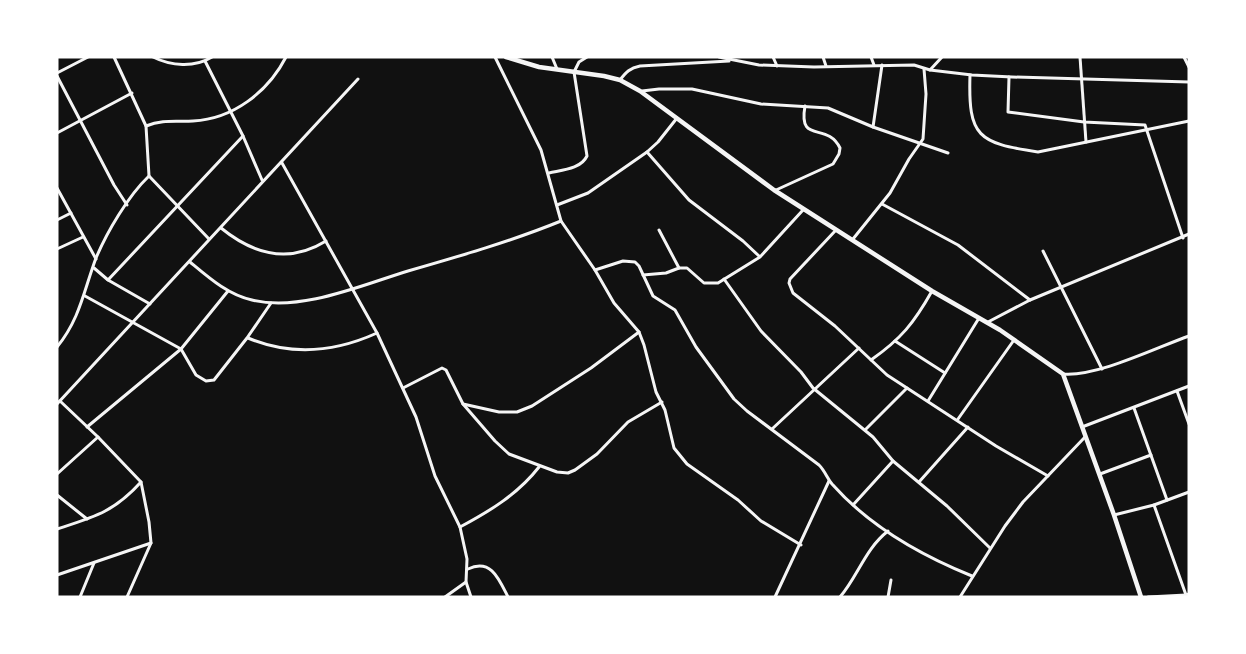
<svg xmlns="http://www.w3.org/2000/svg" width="1246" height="654" viewBox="0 0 1246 654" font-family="'Roboto Serif',serif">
<rect width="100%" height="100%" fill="#111"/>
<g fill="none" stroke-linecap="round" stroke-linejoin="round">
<!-- minor -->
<g stroke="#f5f5f5" stroke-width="3">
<path d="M 153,57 C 171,66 194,68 212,57"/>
<polyline points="495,57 541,150 561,221 595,270 614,303 639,332 644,345 656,392 665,410 674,448 687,464 738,500 761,521 801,545"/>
<polyline points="552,57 557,69"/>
<polyline points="719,57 759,65 814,67 914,65 930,70 942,57"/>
<polyline points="773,57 777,66"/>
<polyline points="823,57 826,66"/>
<polyline points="871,57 874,65"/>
<polyline points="1080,57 1086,142"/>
<polyline points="1184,57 1189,67"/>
<polyline points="205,61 243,136 262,180"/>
<polyline points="930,70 972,75 1012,77 1189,82"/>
<polyline points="57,73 88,57"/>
<path d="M 970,75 C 968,137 978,143 1038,152 L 1189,121"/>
<polyline points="57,76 114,185 127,205"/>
<polyline points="1009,77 1008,112 1084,122 1145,125 1183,238"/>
<path d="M 620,80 C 626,72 630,68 640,66 L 729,61"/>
<polyline points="642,91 659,89 692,89 761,104 828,108 873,127 948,153"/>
<path d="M 146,126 C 163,119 176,122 193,121 C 233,119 268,92 286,57"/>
<polyline points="873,127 882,65"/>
<polyline points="57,133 132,93"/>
<polyline points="647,152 689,200 743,241 759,256"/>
<polyline points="282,163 377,333 416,417 435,476 460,527 467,559 466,582 471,597"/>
<path d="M 549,173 C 562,170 581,169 587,156 L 574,72 L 579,62 L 587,57"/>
<polyline points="149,176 209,239"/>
<polyline points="57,188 96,259"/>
<path d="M 776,190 L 833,164 L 839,154 L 840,148 C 827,121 798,145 805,106"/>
<polyline points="882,204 958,245 1030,300"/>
<polyline points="557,205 588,193 647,152 658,142 677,118"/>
<polyline points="57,220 71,213"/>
<path d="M 221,228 C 253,254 289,264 326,241"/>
<polyline points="659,230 679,268"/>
<polyline points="836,230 790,279 789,283 793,293 835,326 887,375 996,446 1048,476"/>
<polyline points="853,239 890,193 909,159 923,139 926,94 924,69"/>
<polyline points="57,249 83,237"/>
<polyline points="1043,251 1102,369"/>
<path d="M 190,262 C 208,277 228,295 252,300 C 301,312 362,285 408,271 C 460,256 512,241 561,221"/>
<polyline points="94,268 108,280 150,304"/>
<path d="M 595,270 L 623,261 L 635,262 L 639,266 L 653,296 L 675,310 L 696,347 L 734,399 L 747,411 L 819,465 C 825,471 827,478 832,484 C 870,527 920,555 972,576"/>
<polyline points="643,275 666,273 679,268 687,268 704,283 718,283 760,257 803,210"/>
<polyline points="724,279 761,331 801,372 813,388 873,437 893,461 947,506 990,548"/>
<polyline points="108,280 243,136"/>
<polyline points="85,296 181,349 196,375 206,381 214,380 247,338 271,303"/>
<polyline points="988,322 1030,300 1189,234"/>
<path d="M 248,338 C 291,356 335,352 377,333"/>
<polyline points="895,341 945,373"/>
<path d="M 57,347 C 80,319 84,290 96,258 C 107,232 128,196 149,176 L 146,126 L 114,57"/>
<path d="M 871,360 C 901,339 914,323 932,291"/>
<path d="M 1063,374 C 1097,377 1155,348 1189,336"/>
<polyline points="403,388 442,368 446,370 463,404 495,441 509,454 557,472 568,473 575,470 597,454 628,422 662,402"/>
<polyline points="1177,391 1189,424"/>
<polyline points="60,401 98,437 141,482 149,522 151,543 127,597"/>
<polyline points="928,401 979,318"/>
<polyline points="57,404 358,79"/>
<polyline points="463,404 499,412 517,412 532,406 591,368 639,332"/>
<polyline points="1134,408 1167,500"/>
<polyline points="958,419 1014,340"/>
<polyline points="87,427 181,349 228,291"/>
<polyline points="1082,427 1189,386"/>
<polyline points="772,429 859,348"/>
<polyline points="865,430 907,388"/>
<polyline points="57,474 98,437"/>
<polyline points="1100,474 1151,455"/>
<polyline points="919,482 968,427"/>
<polyline points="57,495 87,519"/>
<polyline points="853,505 893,461"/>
<polyline points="1154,505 1186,595 1189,594"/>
<polyline points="1114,515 1154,505 1189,492"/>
<path d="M 460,527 C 490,511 518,494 539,467"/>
<path d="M 57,529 C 94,517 114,512 141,482"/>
<path d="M 468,569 C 491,558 499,579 508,597"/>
<polyline points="57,575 151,543"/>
<polyline points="80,597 94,563"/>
<polyline points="445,597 466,582"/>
<polyline points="775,597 829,481"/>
<path d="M 840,597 C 858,576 865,549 888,531"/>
<polyline points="888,597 891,580"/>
<polyline points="960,597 1005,526 1023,502 1085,437"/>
<polyline points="1148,597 1186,595"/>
</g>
<!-- tertiary -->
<polyline stroke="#f5f5f5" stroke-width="4.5" points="506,57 539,67 604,76 620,80 640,91 774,190 932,291 1000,330 1063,374 1114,515 1141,597"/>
</g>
<!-- border -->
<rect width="1246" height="654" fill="none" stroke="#ffffff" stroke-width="117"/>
</svg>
